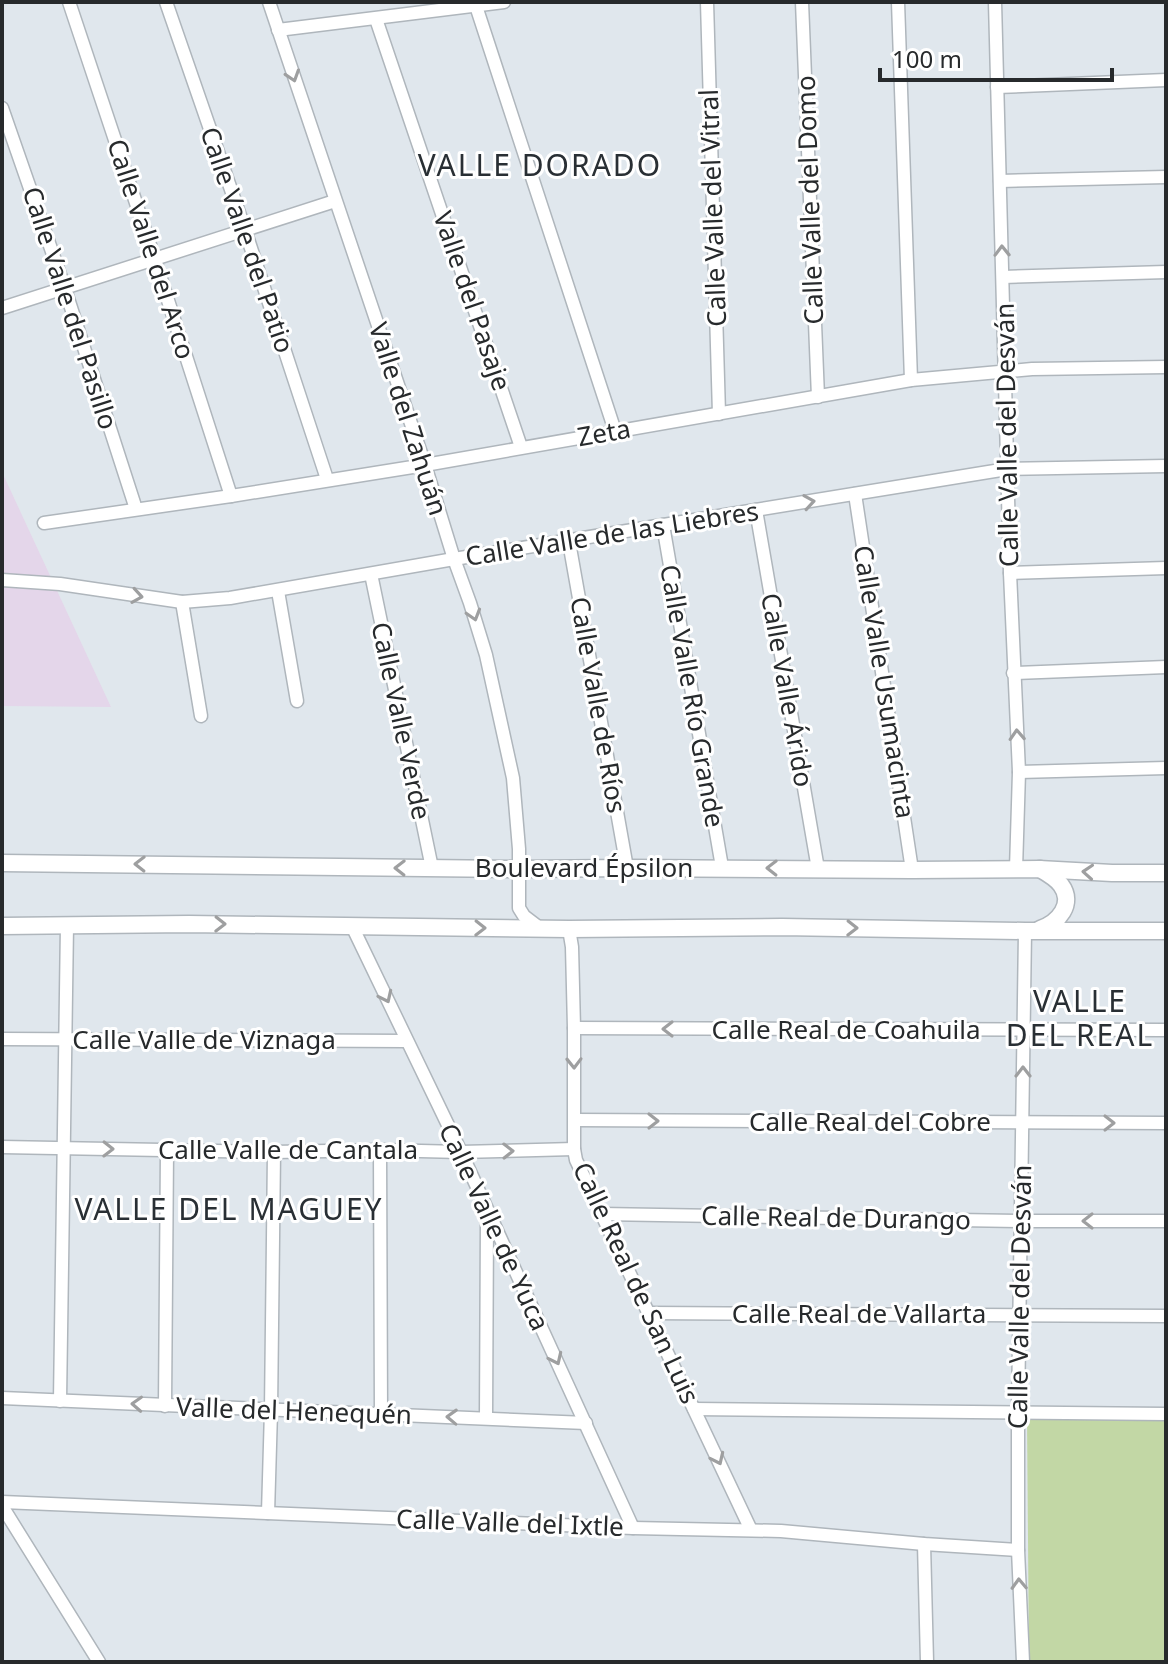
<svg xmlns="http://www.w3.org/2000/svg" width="1168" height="1664" viewBox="0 0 1168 1664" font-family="'Noto Sans',sans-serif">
<rect width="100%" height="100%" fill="#e0e7ed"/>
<!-- industrial -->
<polygon fill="#e4d6ea" points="2,472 111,707 2,706"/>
<!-- green -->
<polygon fill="#c2d7a5" points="1027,1417 1166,1421 1166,1661 1029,1662"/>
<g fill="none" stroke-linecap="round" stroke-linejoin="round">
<!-- minor casing -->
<g stroke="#afb6bc" stroke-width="15">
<g id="minor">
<polyline points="69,2 155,260 231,496"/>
<polyline points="166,2 245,230 327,479"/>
<polyline points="269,2 425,465 454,559 470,603 486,655 513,778 519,849 519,908 524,916 541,929"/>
<polyline points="707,2 719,414"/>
<polyline points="802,2 818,397"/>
<polyline points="898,2 911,380"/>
<polyline points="995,2 1010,573 1019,772 1016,869"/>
<polyline points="476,6 615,431"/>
<polyline points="376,19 521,447"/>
<polyline points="278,30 504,2"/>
<polyline points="997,87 1166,80"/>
<polyline points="2,108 65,289 136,509"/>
<polyline points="1000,181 1166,177"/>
<polyline points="1003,277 1166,272"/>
<polyline points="2,308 335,201"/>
<polyline points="855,494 912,870"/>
<polyline points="756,510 818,869"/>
<polyline points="44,523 231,496 425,465 911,380 1032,369 1166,367"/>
<polyline points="663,525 722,867"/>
<polyline points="569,542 627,868"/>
<polyline points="1010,573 1166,568"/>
<polyline points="371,574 432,868"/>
<polyline points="2,580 60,584 182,602 230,598 454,559 1007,469 1166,466"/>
<polyline points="278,591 297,701"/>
<polyline points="182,602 201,716"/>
<polyline points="1013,673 1166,667"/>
<polyline points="1019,772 1166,768"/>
<polyline points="352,926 461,1152 633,1528"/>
<polyline points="569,929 572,947 574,1028 574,1149 576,1160 751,1530"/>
<polyline points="574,1028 1166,1030"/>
<polyline points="2,1039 406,1041"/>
<polyline points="575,1120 1166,1123"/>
<polyline points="2,1147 274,1152 380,1150 461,1152 574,1149"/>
<polyline points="380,1150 381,1415"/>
<polyline points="601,1214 1022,1221 1166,1221"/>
<polyline points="649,1313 1166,1316"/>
<polyline points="2,1398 586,1423"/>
<polyline points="60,1401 67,925"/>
<polyline points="165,1406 167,1150"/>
<polyline points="694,1409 1166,1414"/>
<polyline points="486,1418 487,1219"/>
<polyline points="2,1502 633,1528 781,1531 924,1544 1018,1550"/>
<polyline points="2,1506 99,1662"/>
<polyline points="268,1513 271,1411 274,1152"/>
<polyline points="924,1544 927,1662"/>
<polyline points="1023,1662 1018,1550 1018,1411 1025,931"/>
</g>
</g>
<!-- tertiary casing -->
<g stroke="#afb6bc" stroke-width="19">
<g id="tertiary">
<polyline points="2,863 519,869 627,868 912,870 1039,869 1112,873 1166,873"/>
<polyline points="2,926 189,924 569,929 782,927 1025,931 1166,931"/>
<path d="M 1040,929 C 1058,923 1075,904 1061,885 C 1056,878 1047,873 1040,869"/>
</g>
</g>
<!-- minor -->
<use href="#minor" stroke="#fff" stroke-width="12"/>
<!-- tertiary -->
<use href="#tertiary" stroke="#fff" stroke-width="16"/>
</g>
<!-- one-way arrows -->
<defs><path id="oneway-chevron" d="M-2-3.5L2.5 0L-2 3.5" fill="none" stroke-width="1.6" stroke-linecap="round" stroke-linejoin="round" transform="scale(2)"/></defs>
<g stroke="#9e9fa0">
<use href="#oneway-chevron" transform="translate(293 76) rotate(72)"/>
<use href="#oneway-chevron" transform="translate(1002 251) rotate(-91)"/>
<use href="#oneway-chevron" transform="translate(809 502) rotate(-9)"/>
<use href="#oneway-chevron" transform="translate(137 596) rotate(9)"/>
<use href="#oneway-chevron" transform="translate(474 615) rotate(73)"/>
<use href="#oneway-chevron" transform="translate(1017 735) rotate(-93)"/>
<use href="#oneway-chevron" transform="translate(140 864) rotate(-179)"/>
<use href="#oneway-chevron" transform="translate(400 868) rotate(-179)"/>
<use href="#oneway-chevron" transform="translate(772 868) rotate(-179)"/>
<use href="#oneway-chevron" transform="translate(1088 872) rotate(-176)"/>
<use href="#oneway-chevron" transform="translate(220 924) rotate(1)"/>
<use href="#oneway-chevron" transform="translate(480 928) rotate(1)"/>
<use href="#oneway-chevron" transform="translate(852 928) rotate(1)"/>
<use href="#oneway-chevron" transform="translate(386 997) rotate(65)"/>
<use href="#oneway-chevron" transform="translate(668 1029) rotate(-180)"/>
<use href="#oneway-chevron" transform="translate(574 1063) rotate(89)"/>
<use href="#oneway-chevron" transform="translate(1023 1072) rotate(-90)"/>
<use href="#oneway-chevron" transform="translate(653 1121)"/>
<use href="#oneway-chevron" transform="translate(1109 1123)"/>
<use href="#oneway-chevron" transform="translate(108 1149) rotate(1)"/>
<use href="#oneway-chevron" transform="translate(508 1151) rotate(-1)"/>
<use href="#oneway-chevron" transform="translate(1088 1221) rotate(180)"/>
<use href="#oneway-chevron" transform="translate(556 1359) rotate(65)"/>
<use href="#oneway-chevron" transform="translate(137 1404) rotate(-177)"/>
<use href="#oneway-chevron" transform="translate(452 1417) rotate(-178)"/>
<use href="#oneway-chevron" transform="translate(718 1459) rotate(65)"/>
<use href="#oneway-chevron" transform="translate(1019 1584) rotate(-92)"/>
</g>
<g text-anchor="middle" stroke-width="6" stroke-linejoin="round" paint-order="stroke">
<!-- street labels -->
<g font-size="26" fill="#272a2c" stroke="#fff">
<text transform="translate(810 200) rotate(-92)" y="9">Calle Valle del Domo</text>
<text transform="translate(713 208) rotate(-92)" y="9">Calle Valle del Vitral</text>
<text transform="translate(247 240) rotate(71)" y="9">Calle Valle del Patio</text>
<text transform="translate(151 249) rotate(72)" y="9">Calle Valle del Arco</text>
<text transform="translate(472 301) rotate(71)" y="9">Valle del Pasaje</text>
<text transform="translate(70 308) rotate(72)" y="9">Calle Valle del Pasillo</text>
<text transform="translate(408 419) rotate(72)" y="9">Valle del Zahuán</text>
<text transform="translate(604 433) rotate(-10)" y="9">Zeta</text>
<text transform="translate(1007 435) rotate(-91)" y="9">Calle Valle del Desván</text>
<text transform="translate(612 534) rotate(-9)" y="9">Calle Valle de las Liebres</text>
<text transform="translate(884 682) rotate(81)" y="9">Calle Valle Usumacinta</text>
<text transform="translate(787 690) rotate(80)" y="9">Calle Valle Árido</text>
<text transform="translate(692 696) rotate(80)" y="9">Calle Valle Río Grande</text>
<text transform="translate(598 705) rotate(80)" y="9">Calle Valle de Ríos</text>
<text transform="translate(401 721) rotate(78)" y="9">Calle Valle Verde</text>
<text x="584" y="877">Boulevard Épsilon</text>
<text x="846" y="1039">Calle Real de Coahuila</text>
<text x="204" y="1049">Calle Valle de Viznaga</text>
<text x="870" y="1131">Calle Real del Cobre</text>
<text x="288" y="1159">Calle Valle de Cantala</text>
<text transform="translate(836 1218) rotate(1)" y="9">Calle Real de Durango</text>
<text transform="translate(494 1227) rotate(65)" y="9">Calle Valle de Yuca</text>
<text transform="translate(636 1283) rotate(65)" y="9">Calle Real de San Luis</text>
<text transform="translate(1020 1297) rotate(-89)" y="9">Calle Valle del Desván</text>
<text x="859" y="1323">Calle Real de Vallarta</text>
<text transform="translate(294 1411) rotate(2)" y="9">Valle del Henequén</text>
<text transform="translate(510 1523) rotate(2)" y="9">Calle Valle del Ixtle</text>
</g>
<!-- quarter labels -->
<g font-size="30" letter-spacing="2" fill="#292f34" stroke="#fff">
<text x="540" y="176">VALLE DORADO</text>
<text x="1080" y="1012">VALLE<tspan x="1080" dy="34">DEL REAL</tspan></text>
<text x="229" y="1220">VALLE DEL MAGUEY</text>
</g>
</g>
<!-- border -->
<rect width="1168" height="1664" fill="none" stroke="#272a2c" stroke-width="8"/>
<!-- scale -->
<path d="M880 68v12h232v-12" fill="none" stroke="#272a2c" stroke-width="4"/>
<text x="892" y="68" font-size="24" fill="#272a2c" stroke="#ffffff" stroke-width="6" paint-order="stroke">100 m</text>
</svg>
